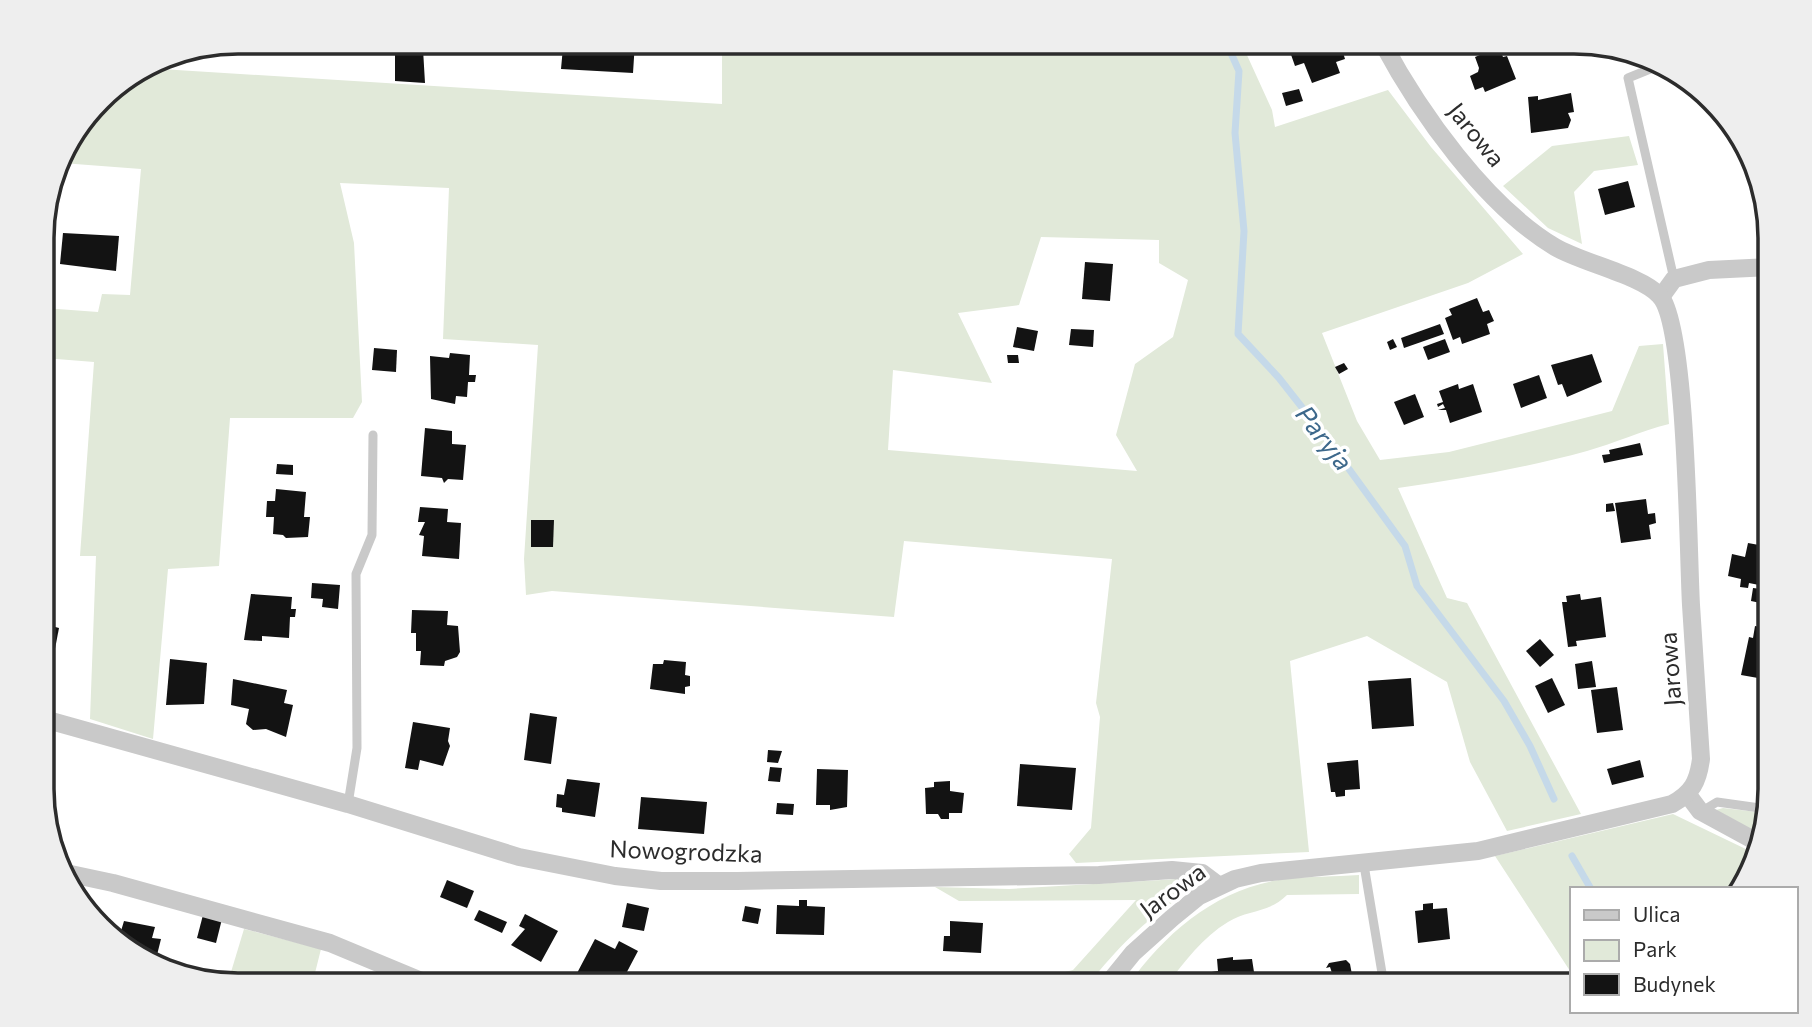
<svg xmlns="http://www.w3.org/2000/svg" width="1812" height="1027" viewBox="0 0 1812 1027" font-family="Commissioner,sans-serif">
<rect width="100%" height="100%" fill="#fff"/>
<!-- green -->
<g fill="#e1e9d9" fill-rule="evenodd">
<path d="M 722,42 L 1241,42 L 1272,110 L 1275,127 L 1388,90 L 1431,147 L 1523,254 L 1468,283 L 1322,333 L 1357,421 L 1380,460 L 1449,452 L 1612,411 L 1639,346 L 1663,344 L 1669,424 C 1641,431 1615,443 1587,451 C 1525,468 1461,479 1398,488 L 1447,598 L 1467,603 L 1581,814 L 1507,831 L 1470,762 L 1447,682 L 1367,636 L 1290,661 L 1309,852 L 1076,863 L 1069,854 L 1091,828 L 1100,717 L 1096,703 L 1112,559 L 904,541 L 894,617 L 552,591 L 526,595 L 524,559 L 538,345 L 443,339 L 449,188 L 340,183 L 354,243 L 362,402 L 353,418 L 230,418 L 219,566 L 168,569 L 153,739 L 90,719 L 96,556 L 80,556 L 94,362 L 44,358 L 44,308 L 98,312 L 102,294 L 130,295 L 141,169 L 62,163 L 47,292 L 44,291 L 44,213 L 62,151 L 108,91 L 145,68 L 722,104 ZM 1041,237 L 1159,240 L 1159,263 L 1188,280 L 1173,337 L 1135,364 L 1116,435 L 1137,471 L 888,450 L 893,370 L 992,383 L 958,313 L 1019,305 Z"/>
<polygon points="1629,136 1638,165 1594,171 1574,192 1582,244 1548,228 1503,186 1552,146"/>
<polygon points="1723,808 1766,813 1760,834 1716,810"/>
<polygon points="1673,814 1754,853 1744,887 1572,889 1572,974 1495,856"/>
<path d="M 1359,875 L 1359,894 L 1287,895 C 1268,914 1248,909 1228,922 C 1203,937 1184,962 1167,985 L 1128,985 C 1167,931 1216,889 1284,879 C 1309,876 1335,877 1359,875 Z"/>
<path d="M 1179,879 L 1183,895 C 1142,923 1119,946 1088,985 L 1012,985 L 1073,970 L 1136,900 L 959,901 L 935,887 L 1009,889 Z"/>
<polygon points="244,929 321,949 312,985 228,982"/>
</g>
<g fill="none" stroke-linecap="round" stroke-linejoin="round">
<!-- stream -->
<g stroke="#c5d9e9" stroke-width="7">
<polyline points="1226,42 1239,71 1235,133 1244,231 1238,334 1279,378 1330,443 1405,546 1417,586 1504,701 1530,746 1554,799"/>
<polyline points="1572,856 1591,889"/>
</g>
</g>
<!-- building -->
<g fill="#131313">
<polygon points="319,42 351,42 350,51 319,48"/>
<polygon points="395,42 413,42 413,48 423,49 425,83 395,81"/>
<polygon points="591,42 635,42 633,73 561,69 563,47 590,48"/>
<polygon points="1266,42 1276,42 1278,49 1268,51"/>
<polygon points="1306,42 1329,42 1331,46 1340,43 1345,59 1336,62 1340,73 1312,83 1304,63 1295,66 1289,49"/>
<polygon points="1549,42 1574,42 1584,45 1550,52"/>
<polygon points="1499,47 1503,57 1507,56 1516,79 1485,92 1483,87 1475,90 1470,76 1478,72 1479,68 1475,57"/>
<polygon points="1299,89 1303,101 1286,106 1282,93"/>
<polygon points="1571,93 1574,112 1568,113 1571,120 1568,128 1531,133 1528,97 1538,96 1538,100"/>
<polygon points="1628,181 1635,207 1605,215 1598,189"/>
<polygon points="63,233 119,236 116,271 60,264"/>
<polygon points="1085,262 1113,264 1110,301 1082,299"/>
<polygon points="1477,298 1483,312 1489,310 1494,321 1487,324 1490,334 1462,344 1460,337 1453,340 1445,318 1452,315 1449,309"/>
<polygon points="1770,305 1770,369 1759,369 1759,359 1763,359 1763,355 1759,355 1759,346 1762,346 1762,328 1758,328 1758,320 1762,320 1762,316 1757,316 1757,306"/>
<polygon points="1440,324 1444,334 1404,348 1401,338"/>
<polygon points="1017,327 1038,331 1034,351 1013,347"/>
<polygon points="1071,329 1094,330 1093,347 1069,345"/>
<polygon points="1393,339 1397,347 1390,350 1387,342"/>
<polygon points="1445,339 1450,352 1428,360 1423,347"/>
<polygon points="374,348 397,350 396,372 372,370"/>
<polygon points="450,353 470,355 469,375 476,375 475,382 468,382 467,397 456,396 455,404 431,399 430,356 449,358"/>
<polygon points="1592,354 1602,382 1567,397 1562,384 1558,385 1551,365"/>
<polygon points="1007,355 1018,355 1019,363 1008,363"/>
<polygon points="1344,363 1348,369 1339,374 1335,367"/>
<polygon points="1539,375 1547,398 1521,408 1513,384"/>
<polygon points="1458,384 1459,389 1473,384 1482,412 1450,423 1446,410 1438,410 1445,408 1443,404 1438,407 1437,404 1443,402 1439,391"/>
<polygon points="1415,394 1424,417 1404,425 1394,402"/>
<polygon points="425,428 452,431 452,444 466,445 463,480 448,479 444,483 442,478 421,476"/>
<polygon points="1640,443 1643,455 1604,463 1602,455 1610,454 1609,450"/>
<polygon points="277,464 293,465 293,475 276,474"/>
<polygon points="276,489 306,492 304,517 310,517 308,537 286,538 283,535 273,534 274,517 266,517 267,501 275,501"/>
<polygon points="1646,499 1648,514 1655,513 1656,523 1649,525 1651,539 1621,543 1615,503"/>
<polygon points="1613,503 1615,511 1606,512 1606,504"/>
<polygon points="420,507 448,509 447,522 461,523 459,559 422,556 424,536 419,535 425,522 418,522"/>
<polygon points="531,520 554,520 553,547 531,547"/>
<polygon points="1748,543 1770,547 1770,577 1761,575 1759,585 1749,583 1748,588 1740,587 1741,579 1728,576 1732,554 1745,557"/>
<polygon points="312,583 340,585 338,609 322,607 323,599 311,598"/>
<polygon points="1753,588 1770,590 1770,605 1751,601"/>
<polygon points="251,594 292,597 291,609 296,609 295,617 290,617 289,638 262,636 262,641 244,640"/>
<polygon points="1580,594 1581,600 1601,597 1606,637 1576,641 1577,646 1568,647 1562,602 1567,602 1566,596"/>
<polygon points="412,610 448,611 447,625 458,626 460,652 457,657 445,661 444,666 420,665 421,651 416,651 416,633 411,633"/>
<polygon points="44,624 59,628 53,659 44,657"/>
<polygon points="1755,626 1770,629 1770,675 1759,673 1758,678 1741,675 1749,637 1753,638"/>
<polygon points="1540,639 1554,655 1540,667 1526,651"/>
<polygon points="170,659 207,663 204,704 166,705"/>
<polygon points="664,660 686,662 685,675 690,676 690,686 685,687 685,694 650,689 653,664 663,664"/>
<polygon points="1592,661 1596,687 1578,689 1575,664"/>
<polygon points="1411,678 1414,726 1372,729 1368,681"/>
<polygon points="1552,678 1565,705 1548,713 1535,686"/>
<polygon points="233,679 287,690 284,703 293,705 286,737 266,729 253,730 246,724 249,709 231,705"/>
<polygon points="1617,687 1623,730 1597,733 1591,690"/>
<polygon points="530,713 557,717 551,764 524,760"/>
<polygon points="413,722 450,728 448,741 450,746 443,766 420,760 418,770 405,768"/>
<polygon points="768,750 782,751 778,763 767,762"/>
<polygon points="1358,760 1360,789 1345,790 1345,796 1336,797 1335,792 1331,792 1327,763"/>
<polygon points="1640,760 1644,777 1612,785 1607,769"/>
<polygon points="1020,764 1076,768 1072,810 1017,806"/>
<polygon points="770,767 782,768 780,782 768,781"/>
<polygon points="817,769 848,770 847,807 830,810 830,805 816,805"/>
<polygon points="567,779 600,783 595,817 562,812 562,808 556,807 557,794 564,795"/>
<polygon points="950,781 950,791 964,793 962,813 949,813 949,819 941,819 938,814 926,814 925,788 934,787 934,782"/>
<polygon points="641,797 707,802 704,834 638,829"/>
<polygon points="777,803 794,804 793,815 776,814"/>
<polygon points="447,880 474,891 467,908 440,897"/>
<polygon points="799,900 807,900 807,906 825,907 824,935 776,934 777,905 799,906"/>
<polygon points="627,903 649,908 644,931 622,927"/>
<polygon points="1433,903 1433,909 1447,908 1450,939 1418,943 1415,911 1423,910 1423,904"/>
<polygon points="745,906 761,909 758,924 742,921"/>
<polygon points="479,910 507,922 502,933 474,920"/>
<polygon points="525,914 558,931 541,962 511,945 525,929 519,926"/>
<polygon points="203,915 222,919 216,943 197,938"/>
<polygon points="124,921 155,927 152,938 161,939 157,955 149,953 148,961 140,959 115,935 116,930 121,931"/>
<polygon points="950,921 983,923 981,953 943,951 944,936 950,936"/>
<polygon points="595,939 615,949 619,941 638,951 620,985 610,985 601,980 595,985 576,975"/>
<polygon points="1233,957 1233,960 1252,959 1256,985 1207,985 1205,973 1218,971 1217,959"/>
<polygon points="1346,960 1350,964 1354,985 1307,985 1306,977 1332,973 1330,967 1326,968 1329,963"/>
</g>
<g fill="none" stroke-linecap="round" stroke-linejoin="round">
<!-- service -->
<g stroke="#c9c9c9" stroke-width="9">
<polyline points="1660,65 1628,78 1674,279"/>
<polyline points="348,804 357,748 356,574 372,535 373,435"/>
<polyline points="1702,811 1717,802 1767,809"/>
<polyline points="1364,865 1384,985"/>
</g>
<!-- minor -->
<g stroke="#c9c9c9" stroke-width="18">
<polyline points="1661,297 1674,279 1709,270 1770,267"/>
<polyline points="44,719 348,804 519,857 615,876 661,881 737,881 1099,875 1172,870 1202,873 1218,885"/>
<polyline points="1688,795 1700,811 1757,842"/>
<polyline points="66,873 113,883 330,943 431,985"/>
<path d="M 1107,985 L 1133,953 L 1172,918 L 1199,896 L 1235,879 L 1261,873 L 1478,851 L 1672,804 C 1692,793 1698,782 1701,759 C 1698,708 1694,657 1691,605 C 1688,553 1687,326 1660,296 C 1641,275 1582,263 1555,247 C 1485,205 1420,113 1382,42"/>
</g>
</g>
<g text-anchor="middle" stroke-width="7" stroke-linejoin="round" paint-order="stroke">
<!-- street labels -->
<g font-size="24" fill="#2c2c2c" stroke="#fff">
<text transform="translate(1476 135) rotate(51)" y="8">Jarowa</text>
<text transform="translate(1671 669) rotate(-94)" y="8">Jarowa</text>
<text transform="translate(686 852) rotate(2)" y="8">Nowogrodzka</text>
<text transform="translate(1173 891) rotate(-36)" y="8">Jarowa</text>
</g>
<!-- water labels -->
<g font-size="26" font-style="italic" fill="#3d688b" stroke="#fff">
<text transform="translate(1324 438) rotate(52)" y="9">Paryja</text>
</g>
</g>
<!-- crop -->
<path d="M0 0H1812V1027H0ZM238 54H1574A184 184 0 0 1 1758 238V789A184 184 0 0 1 1574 973H238A184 184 0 0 1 54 789V238A184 184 0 0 1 238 54Z" fill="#eee" fill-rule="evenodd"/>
<path fill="none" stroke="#2c2c2c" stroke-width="3.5" d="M238 54H1574A184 184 0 0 1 1758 238V789A184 184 0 0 1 1574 973H238A184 184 0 0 1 54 789V238A184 184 0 0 1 238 54Z"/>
<!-- legend -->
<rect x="1570" y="887" width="228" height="126" fill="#ffffff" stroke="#ababab" stroke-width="2"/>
<rect x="1584" y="910" width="35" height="10" fill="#c9c9c9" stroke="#ababab" stroke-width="2"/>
<text x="1633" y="922" font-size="21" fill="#2c2c2c">Ulica</text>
<rect x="1584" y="940" width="35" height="21" fill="#e1e9d9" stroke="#ababab" stroke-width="2"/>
<text x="1633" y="957" font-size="21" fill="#2c2c2c">Park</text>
<rect x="1584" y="974" width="35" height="21" fill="#131313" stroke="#ababab" stroke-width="2"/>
<text x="1633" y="992" font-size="21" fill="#2c2c2c">Budynek</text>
</svg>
